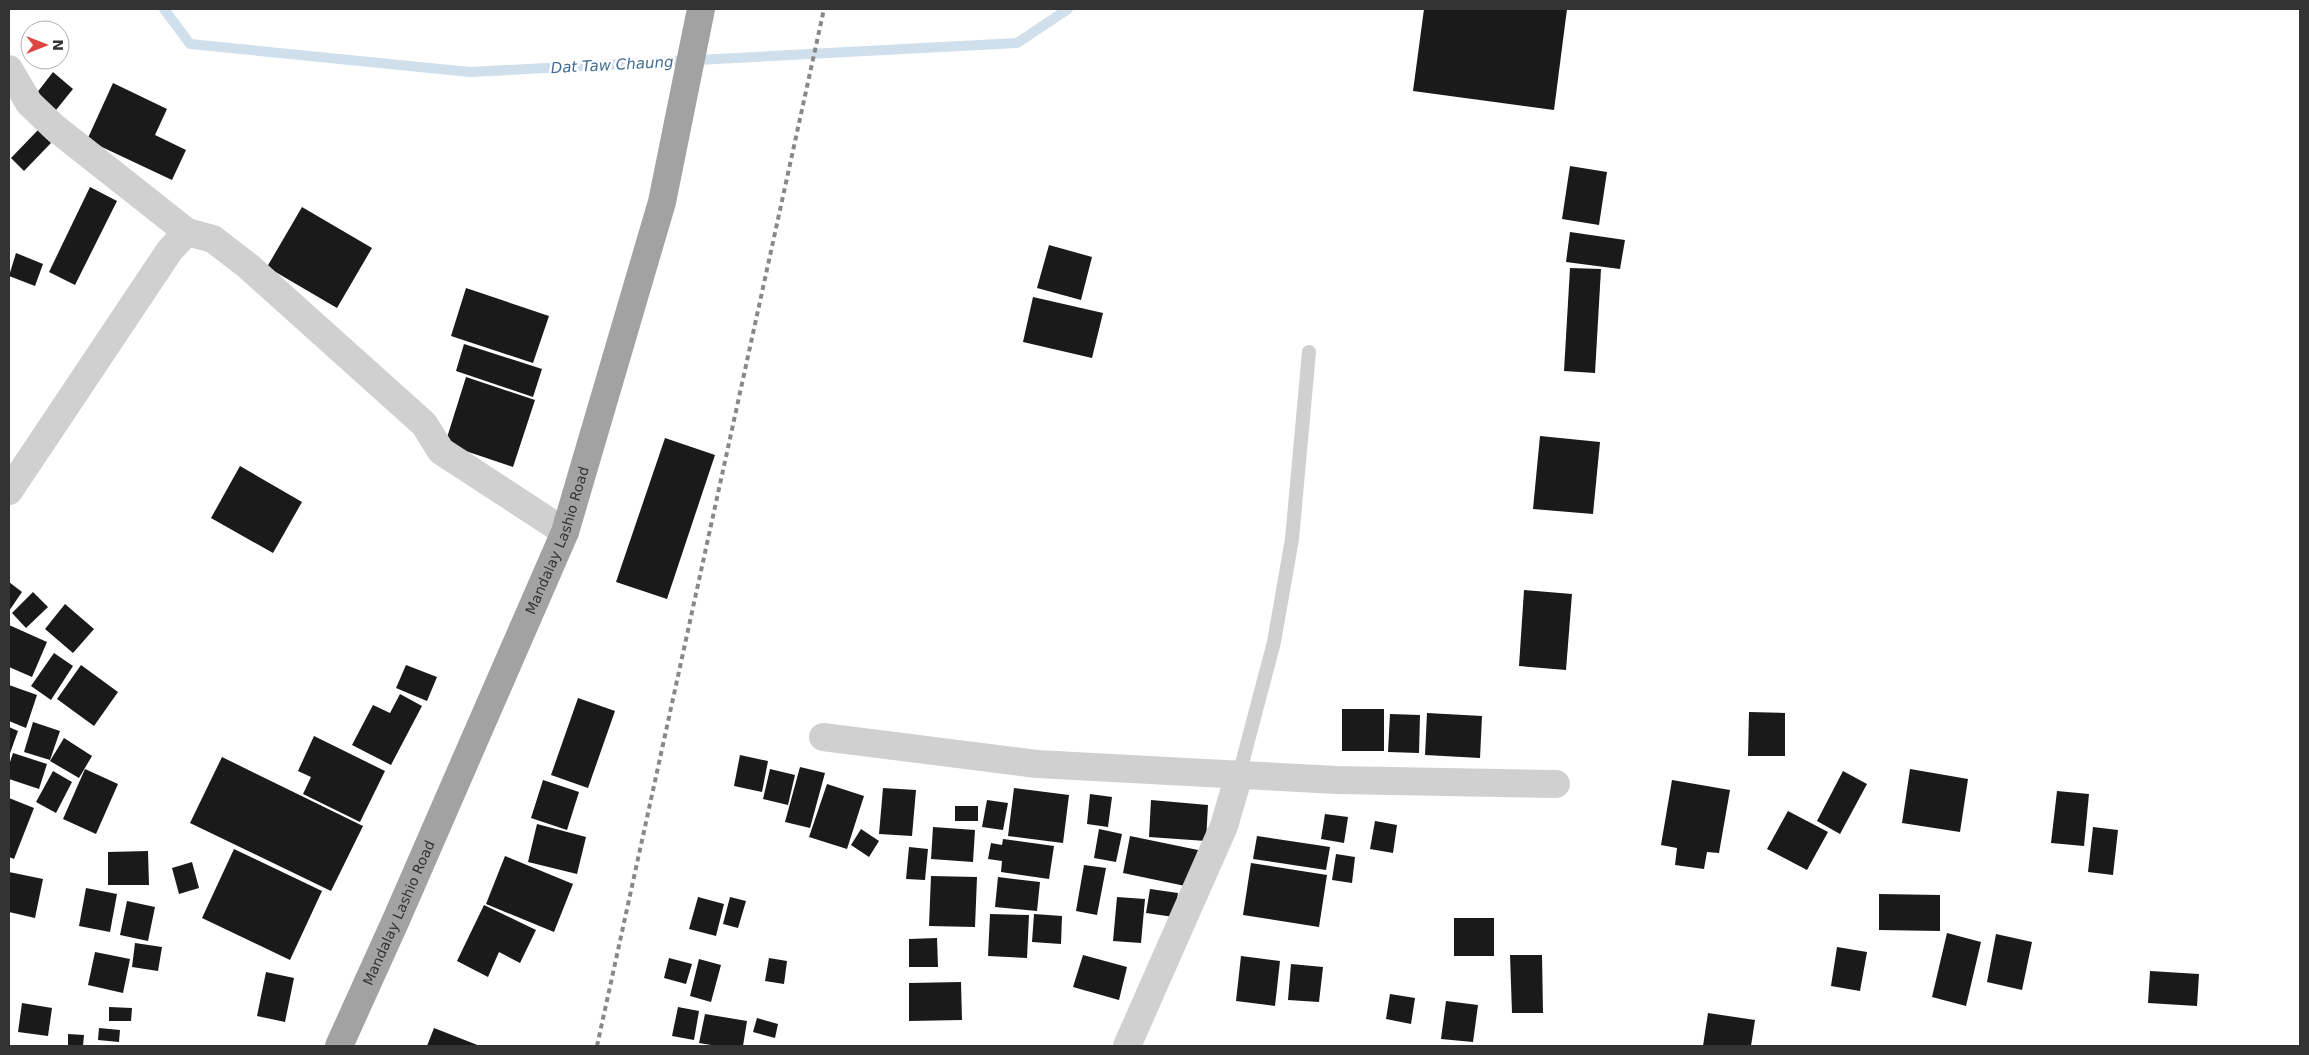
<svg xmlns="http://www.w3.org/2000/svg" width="2309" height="1055" viewBox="0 0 2309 1055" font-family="'DejaVu Sans',sans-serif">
<rect width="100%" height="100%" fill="#fff"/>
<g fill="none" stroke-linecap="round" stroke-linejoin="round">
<!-- stream -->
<polyline stroke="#d0dfec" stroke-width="10" points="164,9 190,44 470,72 1017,43 1068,9"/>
</g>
<!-- building -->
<g fill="#1a1a1a">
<polygon points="1424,9 1567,9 1554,110 1413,91"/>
<polygon points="53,72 73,89 56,110 36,94"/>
<polygon points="113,83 167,109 155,135 186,150 172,180 87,140"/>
<polygon points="38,130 51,143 24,171 11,158"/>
<polygon points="1570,166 1607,172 1599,225 1562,219"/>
<polygon points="90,187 117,201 75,285 49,272"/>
<polygon points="302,207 372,248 337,308 267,267"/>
<polygon points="1570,232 1625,240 1620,269 1566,262"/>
<polygon points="1049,245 1092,257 1081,300 1037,288"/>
<polygon points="16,253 43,264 35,286 9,276"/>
<polygon points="1570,268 1601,269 1595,373 1564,371"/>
<polygon points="466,288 549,316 533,363 451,336"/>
<polygon points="1033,297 1103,313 1092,358 1023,342"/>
<polygon points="464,344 542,369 533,397 456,371"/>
<polygon points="466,377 535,400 513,467 445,444"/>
<polygon points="1540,436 1600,442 1593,514 1533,509"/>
<polygon points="665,438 715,455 667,599 616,582"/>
<polygon points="240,466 302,502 273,553 211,518"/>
<polygon points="9,582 22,592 9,611"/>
<polygon points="1524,590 1572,594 1566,670 1519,666"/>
<polygon points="33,592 48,607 26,628 12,613"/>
<polygon points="65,604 94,629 73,653 45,629"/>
<polygon points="9,625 47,642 32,677 9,667"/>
<polygon points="54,653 73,666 51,700 31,686"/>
<polygon points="81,665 118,692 94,726 57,699"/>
<polygon points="406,665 437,677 427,701 396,688"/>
<polygon points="9,685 37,695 26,728 9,721"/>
<polygon points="400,694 422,706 391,765 352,745 373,705 390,713"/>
<polygon points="578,698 615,711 588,788 551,775"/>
<rect x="1342" y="709" width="42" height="42"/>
<polygon points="1749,712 1785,713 1785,756 1748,756"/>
<polygon points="1427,713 1482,716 1480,758 1425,755"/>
<polygon points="1390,714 1420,715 1419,753 1388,752"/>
<polygon points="33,722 60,731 50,760 24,752"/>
<polygon points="9,727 18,731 9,756"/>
<polygon points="314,736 385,771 360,822 303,794 311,777 298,771"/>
<polygon points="64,738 92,756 79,778 50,761"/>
<polygon points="13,753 47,764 39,789 9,779 9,765"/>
<polygon points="740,755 768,761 762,792 734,786"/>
<polygon points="222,757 363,826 331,891 190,823"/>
<polygon points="800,767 825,773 810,828 785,822"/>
<polygon points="85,769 118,784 96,834 63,819"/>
<polygon points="770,769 795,775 788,805 763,799"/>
<polygon points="1910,769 1968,779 1960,832 1902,823"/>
<polygon points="53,771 72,782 56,813 36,802"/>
<polygon points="1843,771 1867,784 1840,834 1817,821"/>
<polygon points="543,780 579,792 567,830 531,818"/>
<polygon points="1672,780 1730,790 1719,853 1707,852 1704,869 1675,865 1677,848 1661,845"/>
<polygon points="827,784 864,796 847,849 809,837"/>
<polygon points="883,788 916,790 912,836 879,834"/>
<polygon points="1014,788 1069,795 1063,843 1008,836"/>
<polygon points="2057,791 2089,794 2084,846 2051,843"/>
<polygon points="1090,794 1112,797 1108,827 1087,824"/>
<polygon points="9,798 34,808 14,859 9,857"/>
<polygon points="987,800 1008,803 1003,830 982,827"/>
<polygon points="1151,800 1208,805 1206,841 1149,837"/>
<rect x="955" y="806" width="23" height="15"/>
<polygon points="1788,811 1828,832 1807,870 1767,849"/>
<polygon points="1325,814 1348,817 1344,843 1321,839"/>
<polygon points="1375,821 1397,825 1393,853 1370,849"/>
<polygon points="537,824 586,837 577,874 528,862"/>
<polygon points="933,827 975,830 973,862 931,859"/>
<polygon points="2093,827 2118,830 2113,875 2088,872"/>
<polygon points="861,829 879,841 869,857 851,845"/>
<polygon points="1099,829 1122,834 1116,862 1094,858"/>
<polygon points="1130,836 1198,850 1190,887 1123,873"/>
<polygon points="1257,836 1330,847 1326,870 1253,859"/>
<polygon points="1003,839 1054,846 1049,879 1001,872 1002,861 988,859 991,843 1002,845"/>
<polygon points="909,847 928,849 925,880 906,879"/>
<polygon points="234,849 322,891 290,960 202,918"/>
<polygon points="148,851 149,885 108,885 108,852"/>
<polygon points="1336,854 1355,857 1352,883 1332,880"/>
<polygon points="505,856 573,884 554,932 486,904"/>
<polygon points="192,862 199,888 179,894 172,868"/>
<polygon points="1251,863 1327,875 1319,927 1243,915"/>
<polygon points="1084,865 1106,868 1097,915 1076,911"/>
<polygon points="9,872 43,879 35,918 9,912"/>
<polygon points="931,876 977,877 975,927 929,926"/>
<polygon points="998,877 1040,882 1037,911 995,907"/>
<polygon points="86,888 117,894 110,932 79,926"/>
<polygon points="1150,889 1178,893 1174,917 1146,913"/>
<polygon points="1879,894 1940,895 1940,931 1879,930"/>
<polygon points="698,897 724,904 716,936 689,929"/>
<polygon points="730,897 746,901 738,928 723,924"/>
<polygon points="1117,897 1145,899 1141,943 1113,941"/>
<polygon points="127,901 155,907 148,941 120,935"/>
<polygon points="484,905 536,930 520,963 499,952 488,977 457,961"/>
<polygon points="990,914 1029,915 1027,958 988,956"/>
<polygon points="1034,914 1062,916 1061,944 1032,942"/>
<rect x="1454" y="918" width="40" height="38"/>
<polygon points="1947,933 1981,942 1966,1006 1932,997"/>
<polygon points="1996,934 2032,942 2022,990 1987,982"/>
<polygon points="937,938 938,967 909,967 909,939"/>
<polygon points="135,943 162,947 158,971 132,967"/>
<polygon points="1837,947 1867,952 1860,991 1831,986"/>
<polygon points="95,952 130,959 123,993 88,985"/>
<polygon points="1083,955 1127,967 1119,1000 1073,987"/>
<polygon points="1510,955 1542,955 1543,1013 1512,1013"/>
<polygon points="1241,956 1280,961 1275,1006 1236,1001"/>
<polygon points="669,958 692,964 686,984 664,978"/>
<polygon points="769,958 787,961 784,984 765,981"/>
<polygon points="699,959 721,965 711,1002 690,996"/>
<polygon points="1291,964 1323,967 1319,1002 1288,1000"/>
<polygon points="2150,971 2199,974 2197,1006 2148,1003"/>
<polygon points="266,972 294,978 285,1022 257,1016"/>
<polygon points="961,982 962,1020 909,1021 909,983"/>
<polygon points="1390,994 1415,998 1411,1024 1386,1019"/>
<polygon points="1446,1001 1478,1005 1473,1042 1441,1039"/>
<polygon points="22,1003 52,1008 48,1036 18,1032"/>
<polygon points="109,1007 132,1008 131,1021 109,1021"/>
<polygon points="678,1007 699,1011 694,1040 672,1036"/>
<polygon points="1708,1013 1755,1020 1751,1046 1703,1046"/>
<polygon points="705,1014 747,1021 743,1046 717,1046 699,1043"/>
<polygon points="757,1018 778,1024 775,1038 753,1032"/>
<polygon points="99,1028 120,1030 119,1042 98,1040"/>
<polygon points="434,1028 480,1046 427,1046"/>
<polygon points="68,1034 84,1035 83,1046 68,1046"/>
</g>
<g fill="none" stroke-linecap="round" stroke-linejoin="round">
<!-- service -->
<polyline stroke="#d0d0d0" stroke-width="14" points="1239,775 1274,642 1292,539 1309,352"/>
<!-- minor -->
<g stroke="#d0d0d0" stroke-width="28">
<polyline points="9,69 29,103 54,127 187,232"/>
<polyline points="9,491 170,250 187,232 213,239 248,266 424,424 441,451 565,532"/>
<polyline points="823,737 1037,764 1337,780 1556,784"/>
<polyline points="1127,1046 1224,826 1239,775"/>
</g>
<!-- trunk -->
<path stroke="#a2a2a2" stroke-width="28" id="s1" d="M 339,1046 L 396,920 L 565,532 L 662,202 L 701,9"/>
<!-- rail -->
<polyline stroke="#888" stroke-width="4" stroke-dasharray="5 4" stroke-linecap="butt" points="597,1046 824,9"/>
</g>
<g text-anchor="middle" stroke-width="5" stroke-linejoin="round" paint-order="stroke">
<!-- street labels -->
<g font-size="14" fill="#333" stroke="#fff">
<text dy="5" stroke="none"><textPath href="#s1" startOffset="551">Mandalay Lashio Road</textPath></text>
<text dy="5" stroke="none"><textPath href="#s1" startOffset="146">Mandalay Lashio Road</textPath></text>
</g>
<!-- water labels -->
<g font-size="15" font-style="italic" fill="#436c92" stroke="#fff">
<text transform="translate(612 65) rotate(-3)" y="5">Dat Taw Chaung</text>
</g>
</g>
<!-- border -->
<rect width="2309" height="1055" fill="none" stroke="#333333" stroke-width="20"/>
<!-- north arrow -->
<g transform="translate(45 45) rotate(90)"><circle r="24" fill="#ffffff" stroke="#adadad"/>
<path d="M0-4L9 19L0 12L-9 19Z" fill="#dd4542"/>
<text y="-8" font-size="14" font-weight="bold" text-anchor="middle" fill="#333333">N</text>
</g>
</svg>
